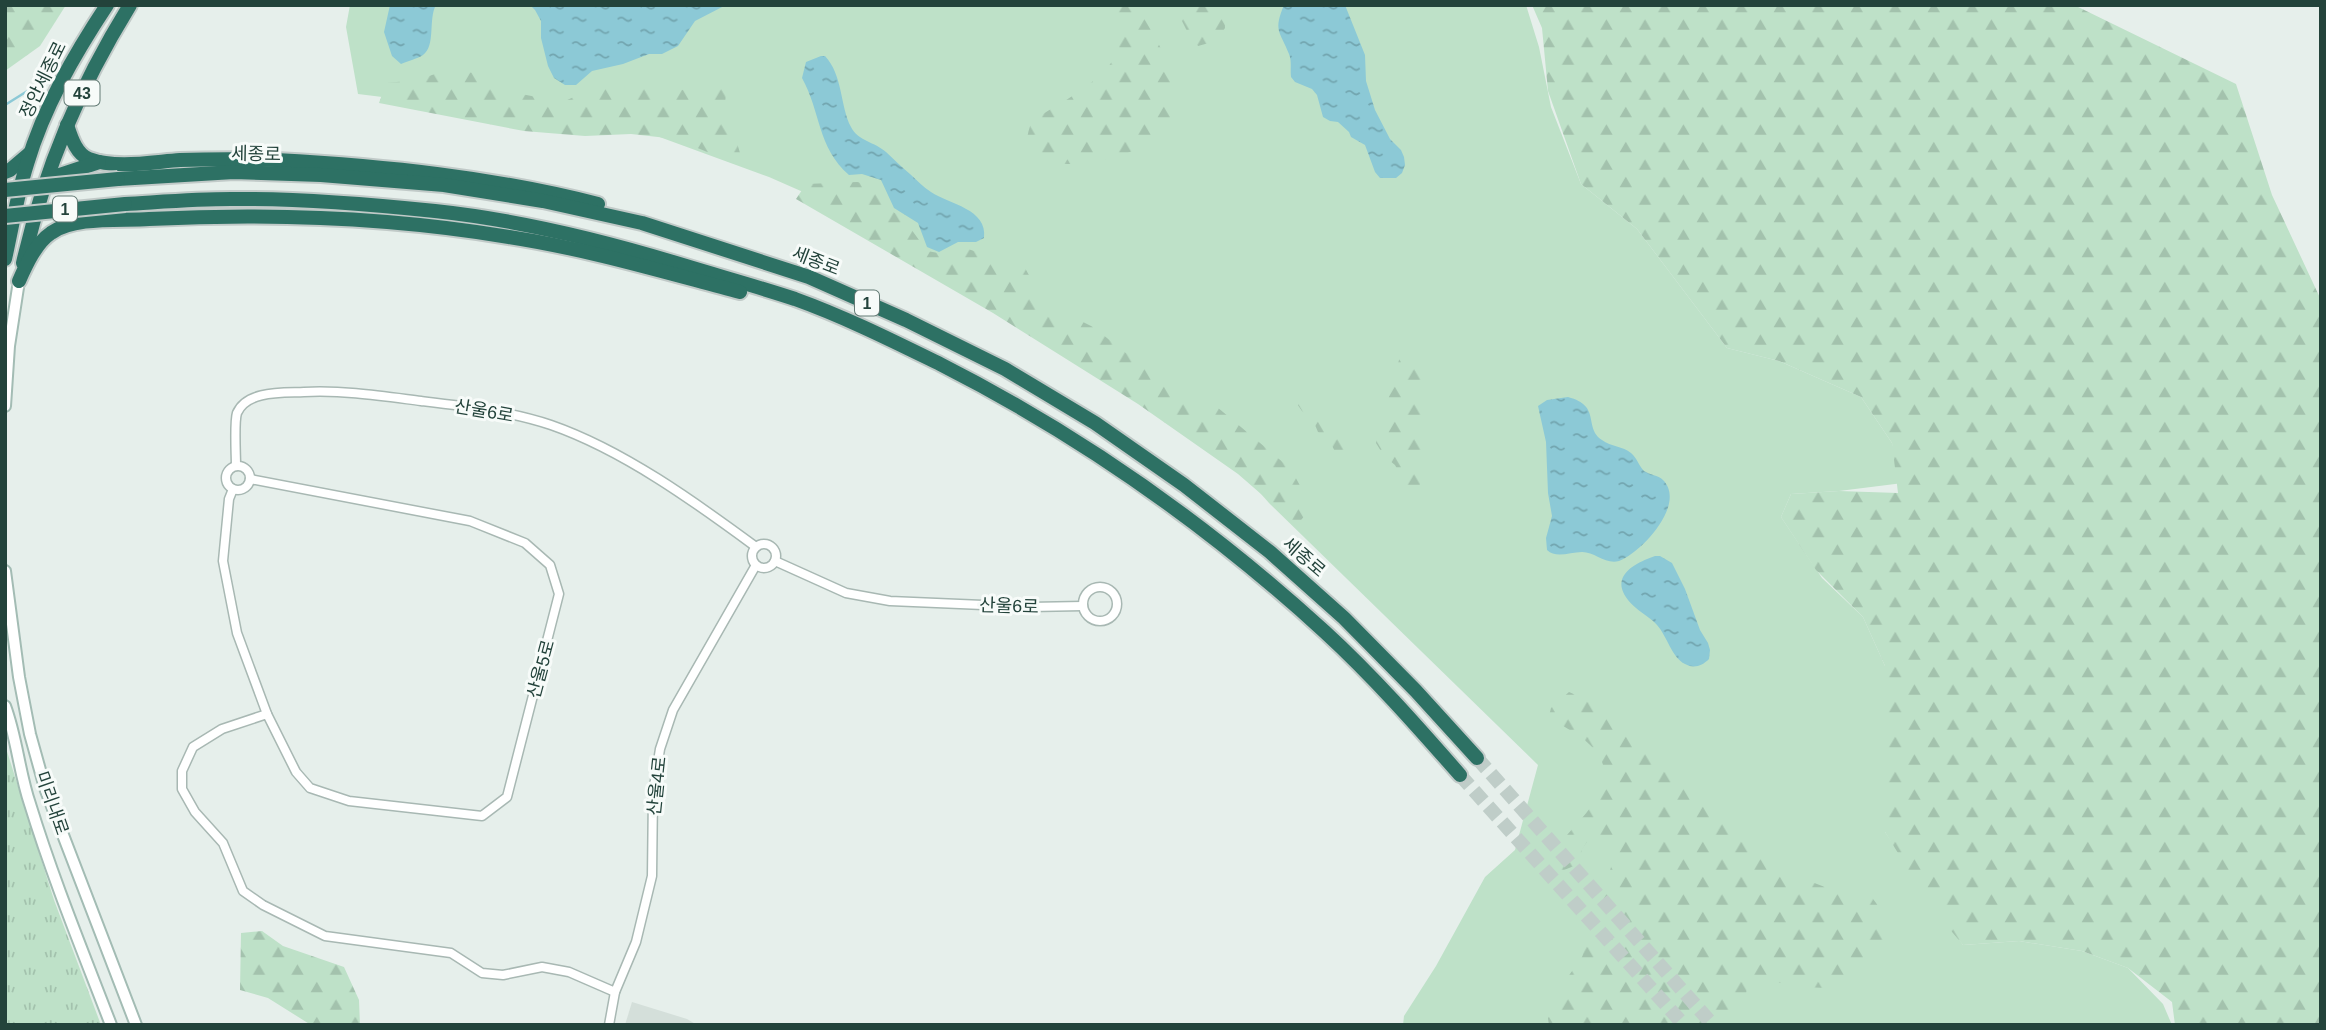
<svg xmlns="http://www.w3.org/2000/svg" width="2326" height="1030" viewBox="0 0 2326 1030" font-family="Helvetica,'Noto Sans KR',sans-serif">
<defs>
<pattern id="forest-firs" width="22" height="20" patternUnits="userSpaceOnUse" patternTransform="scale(1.75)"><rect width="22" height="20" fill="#bee1c8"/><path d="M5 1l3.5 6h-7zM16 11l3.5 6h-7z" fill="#a3c2ad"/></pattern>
<pattern id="park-tufts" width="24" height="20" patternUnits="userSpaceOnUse" patternTransform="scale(1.75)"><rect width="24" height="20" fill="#bee1c8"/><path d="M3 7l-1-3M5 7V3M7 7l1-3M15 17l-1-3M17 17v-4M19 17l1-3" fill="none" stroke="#a3c2ad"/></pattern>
<pattern id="water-ripples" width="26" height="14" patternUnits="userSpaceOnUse" patternTransform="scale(1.75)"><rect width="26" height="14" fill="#8cc9d6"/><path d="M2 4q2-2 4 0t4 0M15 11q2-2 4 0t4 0" fill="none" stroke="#72a5af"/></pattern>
</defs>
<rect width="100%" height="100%" fill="#e6efeb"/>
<!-- built -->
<polygon fill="#d4dfda" points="632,1002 687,1019 697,1025 625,1025"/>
<!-- grass -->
<polygon fill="#bee1c8" points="350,5 1526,5 1539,47 1551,107 1581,184 1637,229 1727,348 1779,361 1861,397 1892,443 1903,483 1839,491 1791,494 1781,517 1822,578 1863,617 1885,666 1885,832 1963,945 2019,941 2082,951 2128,968 2163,1004 2172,1025 1403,1025 1404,1016 1436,966 1485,877 1515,850 1538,765 1269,503 1206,431 926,256 819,199 769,177 635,128 358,94 346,27"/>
<!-- forest -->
<g fill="url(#forest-firs)">
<polygon points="5,5 66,5 40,46 5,71"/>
<path d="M 1108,5 L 1137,5 C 1151,30 1179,74 1176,103 C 1175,118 1162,134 1150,142 C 1129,158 1047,178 1030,150 C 1024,141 1029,130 1032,120 C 1055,107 1121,72 1119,42 C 1119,31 1111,16 1108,5 Z"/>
<polygon points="1174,5 1224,5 1225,28 1216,41 1198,46 1187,31"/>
<polygon points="1532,5 2074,5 2236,84 2272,195 2321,300 2321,1025 2175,1025 2172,1002 2128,968 2082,951 2019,941 1963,945 1932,908 1885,832 1885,666 1863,617 1816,570 1781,517 1791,494 1839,491 1898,493 1892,443 1861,397 1779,361 1727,348 1637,229 1581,184 1548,91 1542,28"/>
<polygon points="446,70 476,73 506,85 521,94 563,102 595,87 615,82 642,89 671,91 700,88 720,75 728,77 725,103 740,153 736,164 676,139 631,134 585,136 524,131 379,103 386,83 418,80"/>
<polygon points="857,182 879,186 890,210 903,218 927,251 944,254 959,246 1025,268 1035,286 1057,309 1093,327 1168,386 1217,407 1291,469 1305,495 1306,514 1297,525 1238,474 1138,404 993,313 796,199 806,184"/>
<polygon points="1403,356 1414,360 1423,369 1420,488 1415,492 1408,489 1395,465 1384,456 1376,443 1399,360"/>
<path d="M 1297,394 C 1307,399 1348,433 1351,444 C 1352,447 1350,451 1350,455 L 1339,459 L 1330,442 L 1318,432 L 1312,418 L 1302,411 L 1295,401 Z"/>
<path d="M 1569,692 L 1592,702 L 1717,807 L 1755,845 L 1791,874 L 1830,889 L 1866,890 C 1874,900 1886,914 1887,928 C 1889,950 1861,984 1840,987 C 1815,991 1774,981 1749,978 L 1742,1015 L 1723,1021 L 1721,1025 L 1549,1025 L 1547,1012 L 1560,988 L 1582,957 L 1613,861 L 1616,842 L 1594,832 L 1582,849 L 1579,864 L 1559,872 L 1550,863 C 1554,856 1558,847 1563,840 C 1585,813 1627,779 1589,744 C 1578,733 1562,727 1549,716 L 1551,708 Z"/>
<polygon points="262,931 283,946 344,967 359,1000 360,1025 311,1025 268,998 240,990 241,933"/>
</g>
<!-- park -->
<polygon fill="url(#park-tufts)" points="5,745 54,900 101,1025 5,1025"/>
<!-- water -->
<g fill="url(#water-ripples)">
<path d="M 390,5 L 436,5 C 428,19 436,46 423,55 C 417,59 407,61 401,64 L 392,56 L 384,32 Z"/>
<polygon points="530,5 726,5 695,21 678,46 662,54 649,54 623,64 592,71 576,85 565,85 554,78 548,66 541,38 541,21 535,10"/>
<path d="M 1284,5 L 1345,5 L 1365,55 L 1366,81 L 1375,110 L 1390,139 L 1401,150 L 1404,157 L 1405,165 L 1402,173 L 1396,178 L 1380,178 L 1375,172 L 1365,145 L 1351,137 L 1349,132 L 1338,122 L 1330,121 L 1323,117 L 1317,95 L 1312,89 L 1295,82 L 1291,77 C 1290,70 1292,61 1289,54 C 1280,31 1273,31 1284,5 Z"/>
<path d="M 821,56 L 825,56 C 843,75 840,106 851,127 C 858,141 875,142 886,152 C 894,159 901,167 910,174 C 917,180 923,187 931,192 C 949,204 988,209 984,238 L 976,242 L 958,242 L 939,252 L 927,247 L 918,223 L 894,208 L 881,180 L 862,174 L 849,175 C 817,147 821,112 802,78 L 806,62 Z"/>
<path d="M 1568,397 C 1602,406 1583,427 1602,440 C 1611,447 1623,446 1631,453 C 1637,458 1639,466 1644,471 C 1650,475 1658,475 1663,480 C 1687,504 1641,553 1619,561 C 1606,565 1595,552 1582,552 C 1570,552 1556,559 1547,550 L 1546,538 L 1552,516 L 1548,493 L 1546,442 L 1538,406 L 1547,400 Z"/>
<path d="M 1655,556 L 1660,556 L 1672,563 L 1685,589 L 1700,630 L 1708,643 L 1710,650 L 1709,659 C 1702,666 1694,669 1685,664 C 1672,658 1667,636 1657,625 C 1651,618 1643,614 1636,608 C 1607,582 1626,566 1655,556 Z"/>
</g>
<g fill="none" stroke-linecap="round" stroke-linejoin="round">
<!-- stream -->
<polyline stroke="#8cc9d6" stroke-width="2.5" points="5,105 29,90"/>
<!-- highway-tunnel -->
<g stroke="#bfcdc8" stroke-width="14" stroke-dasharray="14 7" stroke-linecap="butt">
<polyline points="1477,758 1713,1025"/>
<polyline points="1460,775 1684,1025"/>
</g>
<!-- street casing -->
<g stroke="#a8b8b3" stroke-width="11">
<g id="street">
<path d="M 236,466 C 236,455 234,422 237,413 C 247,390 284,393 304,392 C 344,390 382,396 421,401 C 464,406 509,411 551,425 C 623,450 695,502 756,547"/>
<circle cx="238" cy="478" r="12"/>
<polyline points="250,479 470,521 525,543 550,565 559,594 507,797 482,816 349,801 310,788 296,772 267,714 222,729 193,747 182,771 182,789 195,812 223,843 243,891 263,905 325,936 451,953 482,973 503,975 542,967 569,972 615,992"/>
<polyline points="233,489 229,499 223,561 237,633 267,714"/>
<circle cx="764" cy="556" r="12"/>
<polyline points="775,561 846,593 890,601 1030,607 1083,606"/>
<circle cx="1100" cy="604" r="17"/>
<polyline points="609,1025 615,992 636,942 652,876 653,793 660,749 673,710 756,565"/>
</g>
</g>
<!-- secondary casing -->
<g stroke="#a3bcb4" stroke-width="14">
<g id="secondary">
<polyline points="5,406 9,346 19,281"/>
<polyline points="5,571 19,677 30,734 45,788 136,1025"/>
<path d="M 5,706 C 17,738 19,772 30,804 C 53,879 83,952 111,1025"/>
</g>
</g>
<!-- highway casing -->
<g stroke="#c1cac8" stroke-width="18">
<g id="highway">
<path d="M 67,125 C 71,137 76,154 89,159 C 116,169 152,162 180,160 C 212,159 244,159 276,160 C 385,166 493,177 598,204"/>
<polyline points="5,172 10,170 30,153"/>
<polyline points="118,179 234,172 321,175 444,185 543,201 642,223 809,277 906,320 1005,369 1095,423 1184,485 1270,552 1344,618 1416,691 1477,758"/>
<polyline points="42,187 60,175 99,162"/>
<path d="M 125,204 C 160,202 195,199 231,199 C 298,198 368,204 435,211 C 520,220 605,241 686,266 C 722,277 759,287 795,299 C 845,317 893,341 940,364 C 1080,435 1209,526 1325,632 C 1373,676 1417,726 1460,775"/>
<path d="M 5,259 C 12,228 17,195 27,164 C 44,107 74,55 107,5"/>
<path d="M 23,263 C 45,167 79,88 130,5"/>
<path d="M 19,281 C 26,265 36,243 51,233 C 74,216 121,221 149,219 C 269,213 389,217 509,237 C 587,249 664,272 740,292"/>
</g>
</g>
<!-- street -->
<use href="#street" stroke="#fff" stroke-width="8"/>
<!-- secondary -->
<use href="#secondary" stroke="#fff" stroke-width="10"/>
<!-- highway -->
<use href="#highway" stroke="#2d7164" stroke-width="14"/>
<!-- highway-bridge casing -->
<g stroke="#c1cac8" stroke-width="18" stroke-linecap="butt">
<g id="highway-bridge">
<polyline points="5,190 118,179"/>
<polyline points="5,216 125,204"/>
</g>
</g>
<!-- highway-bridge -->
<use href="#highway-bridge" stroke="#2d7164" stroke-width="14"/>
</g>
<g text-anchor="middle" stroke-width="6" stroke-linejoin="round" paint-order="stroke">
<!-- shield labels -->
<g fill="#f7fbf9" stroke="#637a74" stroke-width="2">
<rect x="64.5" y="80.5" width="35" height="25" rx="5"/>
<rect x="53" y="196.5" width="24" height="25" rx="5"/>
<rect x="855" y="290.5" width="24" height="25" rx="5"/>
</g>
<g font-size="16" font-weight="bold" fill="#23433b">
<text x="82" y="99">43</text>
<text x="65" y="215">1</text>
<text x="867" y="309">1</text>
</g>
<!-- street labels -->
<g font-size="18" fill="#23433b" stroke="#f7fbf9">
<text transform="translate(43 80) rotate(-64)" y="6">정안세종로</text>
<text transform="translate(256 154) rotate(1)" y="6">세종로</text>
<text transform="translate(816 261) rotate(21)" y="6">세종로</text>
<text transform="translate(484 411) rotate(10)" y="6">산울6로</text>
<text transform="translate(1304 557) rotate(41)" y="6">세종로</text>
<text transform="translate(1009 606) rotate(2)" y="6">산울6로</text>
<text transform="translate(541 669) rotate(-75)" y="6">산울5로</text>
<text transform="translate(657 786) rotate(-84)" y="6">산울4로</text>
<text transform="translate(52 803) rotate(71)" y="6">미리내로</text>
</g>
</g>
<!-- border -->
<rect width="2326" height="1030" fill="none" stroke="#23433b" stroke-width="14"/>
</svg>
